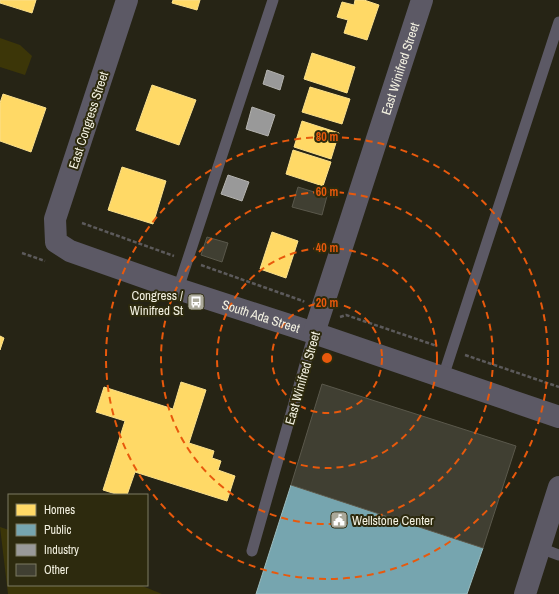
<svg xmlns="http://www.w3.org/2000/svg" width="559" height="594" viewBox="0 0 559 594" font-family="'Archivo Narrow',sans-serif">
<rect width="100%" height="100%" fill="#262415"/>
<!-- green -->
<g fill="#3c3608">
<polygon points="0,38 20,45 32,56 25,75 0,67"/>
<polygon points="0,527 9,530 9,585 140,585 162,594 8,594"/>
</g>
<!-- homes -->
<g fill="#ffd966" stroke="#fbe08b">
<polygon points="0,0 36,0 32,13 0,3"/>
<polygon points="173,0 200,0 197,10 172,3"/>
<polygon points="355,0 364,0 379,5 367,40 344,33 348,20 337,17 342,2 354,5"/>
<polygon points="312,53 355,67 347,93 304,79"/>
<polygon points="152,85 196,100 179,145 136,130"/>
<polygon points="310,87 350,99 342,124 302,112"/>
<polygon points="3,94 46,108 31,152 0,141 0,103"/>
<polygon points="302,121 339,133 331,159 294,147"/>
<polygon points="293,150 331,162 323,186 286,174"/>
<polygon points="122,167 166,181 153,224 108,210"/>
<polygon points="272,232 298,241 286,278 260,269"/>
<polygon points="0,336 4,338 0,350"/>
<polygon points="181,382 206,390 189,443 214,451 212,458 221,461 218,470 235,476 227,501 135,472 127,495 119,495 103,490 125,421 96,412 104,387 173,409"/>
</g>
<!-- public -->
<polygon fill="#76a5af" stroke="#9cbcbe" points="291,485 483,548 467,594 256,594"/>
<!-- industry -->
<g fill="#999" stroke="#b4b3af">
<polygon points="267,70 284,76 280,90 263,84"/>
<polygon points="252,107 275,115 268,136 246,129"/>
<polygon points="228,175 249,182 242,201 221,194"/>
</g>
<!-- building -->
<g fill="#403f32" stroke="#5a584b">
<polygon points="298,187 327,196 322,215 292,207"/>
<polygon points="207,237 228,243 222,262 201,255"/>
<polygon points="322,384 516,446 483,548 291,485"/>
</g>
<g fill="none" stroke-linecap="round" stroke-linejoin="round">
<!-- path -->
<g stroke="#5c5a5b" stroke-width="2.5" stroke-dasharray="4 2" stroke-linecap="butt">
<polyline points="82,223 174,256"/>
<polyline points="22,253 45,261"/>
<polyline points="201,265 303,301 304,302"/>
<polyline points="340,317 346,315 437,346"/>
<polyline points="465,355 559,387"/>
</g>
<!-- lane -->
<g stroke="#5c5965" stroke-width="11">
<polyline points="178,289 273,0"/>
<polyline points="443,377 559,22"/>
<polyline points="540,548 559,555"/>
<polyline points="252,551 314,333"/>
</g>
<!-- street -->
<g stroke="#5c5965" stroke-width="22">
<path id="s1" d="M 127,0 L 55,219 L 56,242 L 70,251 L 178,289 L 314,333 L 559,417"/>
<path id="s2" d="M 314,333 L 422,0"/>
<polyline points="525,594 559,487"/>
</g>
</g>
<!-- distance rings -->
<g fill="none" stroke="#e8590c" stroke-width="2" stroke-dasharray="7 5">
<circle cx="327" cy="358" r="55"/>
<circle cx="327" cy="358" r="110"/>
<circle cx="327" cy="358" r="166"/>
<circle cx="327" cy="358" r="221"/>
</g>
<!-- icons -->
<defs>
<g id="bus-square" transform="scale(0.9)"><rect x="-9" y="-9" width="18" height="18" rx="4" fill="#aba99a" stroke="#2d2a0e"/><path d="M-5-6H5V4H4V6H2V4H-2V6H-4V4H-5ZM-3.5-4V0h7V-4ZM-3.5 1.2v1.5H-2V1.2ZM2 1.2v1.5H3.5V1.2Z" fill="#fff"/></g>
<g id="civic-square" transform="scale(0.9)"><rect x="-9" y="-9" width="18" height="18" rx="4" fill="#aba99a" stroke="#2d2a0e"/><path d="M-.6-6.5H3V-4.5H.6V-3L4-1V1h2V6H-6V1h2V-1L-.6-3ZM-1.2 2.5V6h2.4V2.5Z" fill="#fff"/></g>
</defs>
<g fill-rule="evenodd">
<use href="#bus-square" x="196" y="302"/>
<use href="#civic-square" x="339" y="520"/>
</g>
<g text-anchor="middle" stroke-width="4" stroke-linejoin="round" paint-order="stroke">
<!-- street labels -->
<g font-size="13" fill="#f3f1e1" stroke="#2d2a0e">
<text dy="5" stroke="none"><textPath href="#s2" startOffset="278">East Winifred Street</textPath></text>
<text transform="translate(88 120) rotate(-72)" y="5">East Congress Street</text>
<text dy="5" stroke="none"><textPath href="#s1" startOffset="472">South Ada Street</textPath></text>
<text transform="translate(302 378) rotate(-74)" y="5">East Winifred Street</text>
</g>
<!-- poi labels -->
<g font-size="13" fill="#f3f1e1" stroke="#2d2a0e" text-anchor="end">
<text x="183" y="300">Congress /<tspan x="183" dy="15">Winifred St</tspan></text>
<text x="352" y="525" text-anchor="start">Wellstone Center</text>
</g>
</g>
<circle cx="327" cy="358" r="6" fill="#e8590c" stroke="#2d2a0e" stroke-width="2"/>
<g font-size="12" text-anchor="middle" font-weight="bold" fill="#e8590c" stroke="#2d2a0e" stroke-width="4" stroke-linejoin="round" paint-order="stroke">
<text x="327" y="141">80 m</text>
<text x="327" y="196">60 m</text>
<text x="327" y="252">40 m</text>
<text x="327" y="307">20 m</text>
</g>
<!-- legend -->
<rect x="8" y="494" width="140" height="92" fill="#2d2a0e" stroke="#7c7a62"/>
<rect x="16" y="504" width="20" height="12" fill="#ffd966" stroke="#7c7a62"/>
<text x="44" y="514" font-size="12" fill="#f3f1e1">Homes</text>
<rect x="16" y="524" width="20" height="12" fill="#76a5af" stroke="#7c7a62"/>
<text x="44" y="534" font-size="12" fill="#f3f1e1">Public</text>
<rect x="16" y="544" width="20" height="12" fill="#999999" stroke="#7c7a62"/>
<text x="44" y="554" font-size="12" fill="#f3f1e1">Industry</text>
<rect x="16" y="564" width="20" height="12" fill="#403f32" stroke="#7c7a62"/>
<text x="44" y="574" font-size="12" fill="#f3f1e1">Other</text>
</svg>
